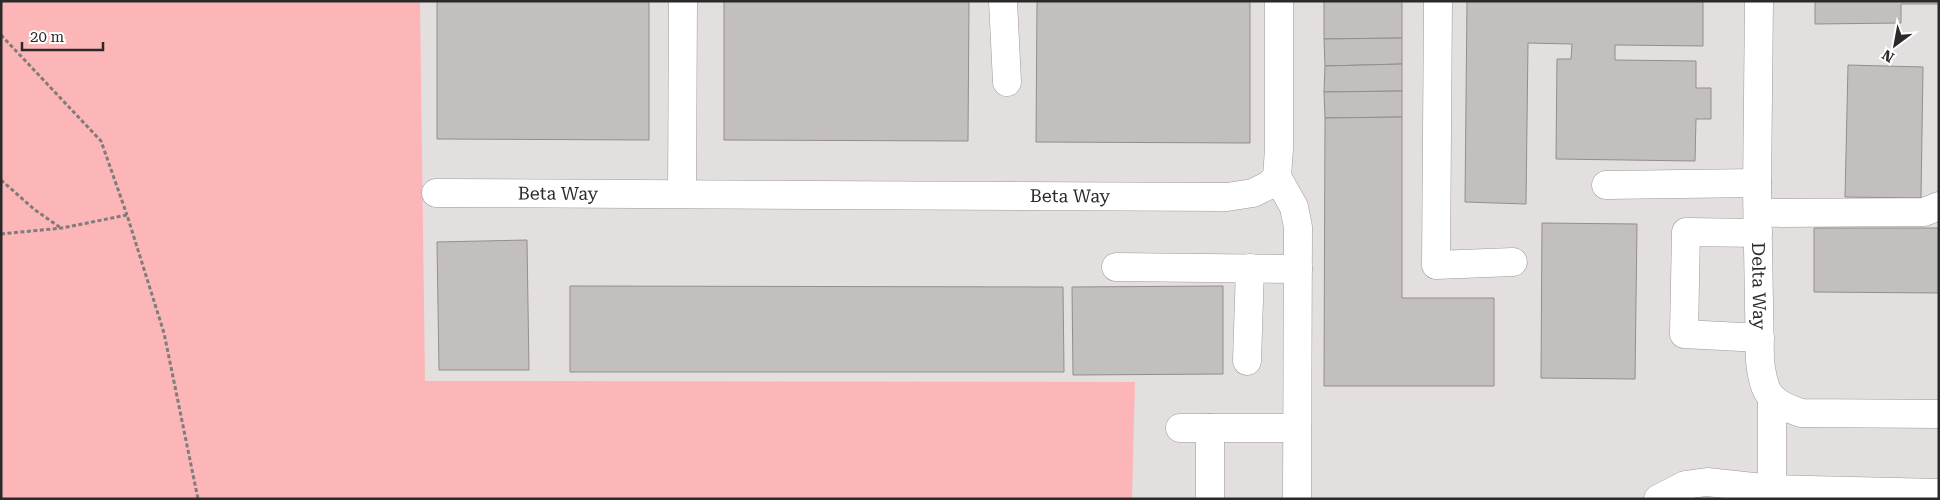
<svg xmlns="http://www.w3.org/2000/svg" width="1940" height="500" viewBox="0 0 1940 500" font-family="'Roboto Serif',serif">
<rect width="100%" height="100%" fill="#e4dfdf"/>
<!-- green -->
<polygon fill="#fdb6b8" points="1,1 420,1 425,381 1135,382 1132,499 1,499"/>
<!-- building -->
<g fill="#c4bfbf" stroke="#938e8e">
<polygon points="437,1 649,1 649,140 437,139"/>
<polygon points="724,1 969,1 968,141 724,140"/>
<polygon points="1037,1 1250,1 1250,143 1036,142"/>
<polygon points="1324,1 1402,1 1402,38 1324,39"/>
<polygon points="1467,1 1703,1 1703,46 1615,45 1615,60 1696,61 1696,88 1711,88 1711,119 1696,119 1695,161 1556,159 1557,59 1571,59 1572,44 1528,43 1526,204 1465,202"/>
<polygon points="1815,1 1939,1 1939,4 1901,4 1901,23 1815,24"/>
<polygon points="1402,38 1402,64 1325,66 1324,39"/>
<polygon points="1402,64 1402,91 1324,92 1325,66"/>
<polygon points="1848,65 1923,67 1921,198 1845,197"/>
<polygon points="1402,91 1402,117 1325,118 1324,92"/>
<polygon points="1402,117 1402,298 1494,298 1494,386 1324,386 1325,118"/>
<polygon points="1542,223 1637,224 1635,379 1541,378"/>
<polygon points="1814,228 1939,228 1939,293 1814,292"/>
<polygon points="527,240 529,370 439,370 437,242"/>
<polygon points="570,286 1063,287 1064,372 570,372"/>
<polygon points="1223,286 1223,374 1073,375 1072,287"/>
</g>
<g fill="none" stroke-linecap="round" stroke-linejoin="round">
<!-- minor casing -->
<g stroke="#9d9999" stroke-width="29">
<g id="minor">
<polyline points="1003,1 1007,82"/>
<polyline points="1438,1 1436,265 1513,262"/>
<path id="s1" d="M 1759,1 L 1757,190 L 1760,361 C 1764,394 1769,402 1801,413 L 1939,414"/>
<polyline points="1277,177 1294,207 1298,227 1297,499"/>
<polyline points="1606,185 1757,183"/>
<path id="s2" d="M 436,193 L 1227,197 L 1253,193 L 1269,185 L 1277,177 L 1279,149 L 1279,1"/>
<polyline points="682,194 683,1"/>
<polyline points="1758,213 1924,212 1939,206"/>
<polyline points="1758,233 1686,232 1684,334 1760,338"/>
<polyline points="1116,267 1298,269"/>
<polyline points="1247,361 1250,268"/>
<polyline points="1772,398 1772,489"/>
<polyline points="1180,428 1297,428"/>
<polyline points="1210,499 1210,428"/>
<polyline points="1658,499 1685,485 1707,482 1772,489 1939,493"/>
</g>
</g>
<!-- path -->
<g stroke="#807c7c" stroke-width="3" stroke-dasharray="4 2.5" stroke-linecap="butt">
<polyline points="1,35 101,141 127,215"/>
<polyline points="1,180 35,210 61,228"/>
<polyline points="1,234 62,228 127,215 164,333 198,499"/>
</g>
<!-- minor -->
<use href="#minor" stroke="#fff" stroke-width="28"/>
</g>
<g text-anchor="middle" stroke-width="4.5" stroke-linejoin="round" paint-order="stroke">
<!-- street labels -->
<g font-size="18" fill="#2b2929" stroke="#fff">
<text dy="6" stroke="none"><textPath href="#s2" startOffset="122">Beta Way</textPath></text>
<text dy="6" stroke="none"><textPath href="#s2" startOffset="634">Beta Way</textPath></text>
<text dy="6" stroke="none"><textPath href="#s1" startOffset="285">Delta Way</textPath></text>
</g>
</g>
<!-- border -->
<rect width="1940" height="500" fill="none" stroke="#2b2929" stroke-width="5"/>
<!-- north arrow -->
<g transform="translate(1895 45) rotate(212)" stroke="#ffffff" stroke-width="4" paint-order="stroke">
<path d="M0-4L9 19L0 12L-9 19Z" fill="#2b2929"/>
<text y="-8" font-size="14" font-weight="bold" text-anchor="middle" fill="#2b2929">N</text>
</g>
<!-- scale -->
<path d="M22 42v8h81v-8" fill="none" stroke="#2b2929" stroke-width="2.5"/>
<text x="30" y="42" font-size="15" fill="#2b2929" stroke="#ffffff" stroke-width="4" paint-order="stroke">20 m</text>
</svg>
